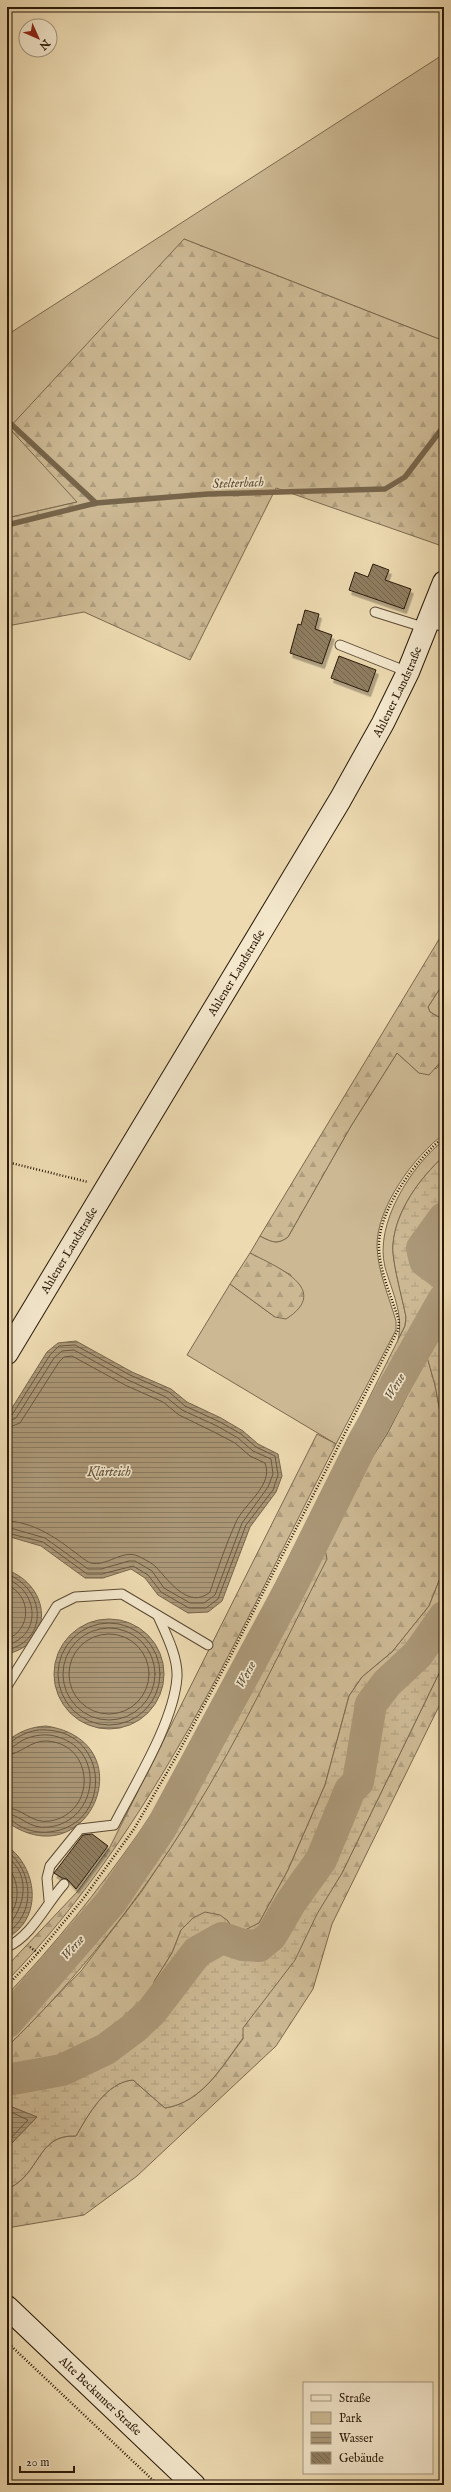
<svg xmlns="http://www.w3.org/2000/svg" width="451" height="2492" viewBox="0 0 451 2492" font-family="'IM FELL English',serif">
<defs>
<pattern id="forest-firs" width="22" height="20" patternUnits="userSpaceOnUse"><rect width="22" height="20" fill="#ccb994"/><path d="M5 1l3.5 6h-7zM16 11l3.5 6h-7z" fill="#af9e7e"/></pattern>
<pattern id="wetland-marsh" width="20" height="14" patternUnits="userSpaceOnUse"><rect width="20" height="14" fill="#ccb994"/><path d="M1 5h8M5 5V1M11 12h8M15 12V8" fill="none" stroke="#af9e7e"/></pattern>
<pattern id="water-rules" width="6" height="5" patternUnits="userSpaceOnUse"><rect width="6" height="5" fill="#ab9878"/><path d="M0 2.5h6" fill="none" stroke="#8b7b60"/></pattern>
<pattern id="building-back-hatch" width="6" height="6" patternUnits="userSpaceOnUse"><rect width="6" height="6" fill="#8f7d60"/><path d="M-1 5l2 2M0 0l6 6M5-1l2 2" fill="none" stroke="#75664d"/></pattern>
<filter id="shadow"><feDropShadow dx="2.5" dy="4.5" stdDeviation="0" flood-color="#0004"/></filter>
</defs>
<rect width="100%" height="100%" fill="#eddab1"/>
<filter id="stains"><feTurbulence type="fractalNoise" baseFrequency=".005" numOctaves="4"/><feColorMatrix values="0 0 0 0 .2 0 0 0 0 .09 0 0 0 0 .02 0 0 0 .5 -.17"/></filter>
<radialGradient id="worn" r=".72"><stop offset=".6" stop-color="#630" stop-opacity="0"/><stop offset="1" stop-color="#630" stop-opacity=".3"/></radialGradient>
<!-- green -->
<g fill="#ccb994" stroke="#7b694e">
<polygon points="444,54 444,341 184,239 77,502 7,518 7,335"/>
<polygon points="444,982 444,1020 430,1012 428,1007"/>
<path d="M 397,1053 L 419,1073 L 437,1068 L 444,1058 L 444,1134 C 414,1156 376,1208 377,1247 C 378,1272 389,1297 396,1321 L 396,1330 L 336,1444 L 187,1355 L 230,1284 L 275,1317 L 291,1275 L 250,1253 L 260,1236 C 272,1242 277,1245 288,1237 L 351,1126 Z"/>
<path d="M 444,1140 L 444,1156 C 420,1178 396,1210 393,1244 C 391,1258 403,1301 406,1317 L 405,1326 L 398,1340 C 404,1314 392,1292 385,1267 C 374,1224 411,1166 444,1140 Z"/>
</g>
<!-- forest -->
<g fill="url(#forest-firs)" stroke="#7b694e">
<polygon points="184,239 444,341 444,539 442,546 276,488 190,660 84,612 7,626 7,518 77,502 9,428"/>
<path d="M 444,931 L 444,982 L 428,1007 L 430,1012 L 444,1020 L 444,1058 L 429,1075 L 419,1073 L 397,1053 L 351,1126 L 288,1237 C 277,1245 272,1242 260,1236 Z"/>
<path d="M 250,1253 C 275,1266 333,1289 286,1319 L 275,1317 L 230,1284 Z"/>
<polygon points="427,1356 435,1385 444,1434 444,1568 429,1606 392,1652 362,1677 349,1696 325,1785 288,1870 259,1923 237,1935 227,1920 181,1930 172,1953 155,1980 148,1997 148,2006 133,2023 100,2047 58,2066 7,2076 7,2047 81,1971 142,1891 192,1815 325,1549 352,1489 387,1434"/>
<path d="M 317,1434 L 336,1444 C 240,1630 154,1829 7,1981 L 7,1966 L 77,1892 L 110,1847 Z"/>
<path d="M 444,1663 L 444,1696 L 332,1924 L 313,1989 L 276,2046 L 137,2176 L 84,2215 L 7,2228 L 7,2189 C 41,2175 36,2134 76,2136 C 88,2115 106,2082 133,2080 L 165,2108 C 203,2102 222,2066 243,2039 L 242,2028 L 342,1873 Z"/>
</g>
<!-- wetland -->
<g fill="url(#wetland-marsh)" stroke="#7b694e">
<path d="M 444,1156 L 444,1434 L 435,1385 L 427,1357 L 387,1434 L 352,1489 L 325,1549 L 327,1559 C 283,1645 242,1734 191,1816 C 139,1900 78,1978 7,2047 L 7,1995 C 55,1944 98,1891 138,1834 C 185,1767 224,1685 261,1612 C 307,1521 353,1431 398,1340 L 405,1326 L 406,1317 C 403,1301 391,1258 393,1244 C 396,1210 420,1178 444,1156 Z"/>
<path d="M 444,1568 L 444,1663 L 342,1873 L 317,1914 L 295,1960 L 243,2028 L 243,2038 C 222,2066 203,2102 165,2108 L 133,2080 C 106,2082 88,2115 76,2136 C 36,2134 41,2175 7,2189 L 7,2148 L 37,2117 L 7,2105 L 7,2076 L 58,2066 L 100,2047 L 133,2023 L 148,2006 L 148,1997 L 155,1980 L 172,1953 L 181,1930 L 193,1918 L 205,1912 L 220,1915 L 227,1920 L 237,1934 L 259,1923 L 288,1870 L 325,1785 L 349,1696 L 362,1677 L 392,1652 L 429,1606 Z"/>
</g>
<!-- water -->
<g fill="url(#water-rules)" stroke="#77654b">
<polygon points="76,1341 132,1372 171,1389 187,1402 221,1418 243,1431 258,1444 278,1454 282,1476 276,1492 250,1527 222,1601 208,1612 188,1613 158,1595 145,1578 131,1569 103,1578 85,1578 41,1546 7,1536 7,1416 47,1352 58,1343"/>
<path d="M 7,1570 C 51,1586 55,1643 7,1654 Z"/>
<circle cx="109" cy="1674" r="55"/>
<path d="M 46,1726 C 147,1741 89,1880 7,1822 L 7,1741 C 20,1731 31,1727 46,1726 Z"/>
<path d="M 7,1846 C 37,1867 44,1918 7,1938 Z"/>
<polygon points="7,2105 37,2117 7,2148"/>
</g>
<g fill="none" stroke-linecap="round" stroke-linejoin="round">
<!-- shore -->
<g stroke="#6a5840" stroke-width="1">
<polyline points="7,1417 12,1415 50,1355 59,1346 75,1345 130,1375 169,1392 185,1406 220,1422 241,1434 256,1447 275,1456 278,1475 273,1490 246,1525 218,1599 206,1608 189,1608 161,1592 148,1575 133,1566 102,1574 87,1574 43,1542 7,1533"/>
<polyline points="7,1422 16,1418 54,1358 62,1351 74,1350 128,1380 166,1397 182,1410 217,1426 238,1438 253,1451 271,1459 273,1474 268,1487 242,1523 215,1595 204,1603 190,1603 164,1588 152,1571 135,1561 129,1561 101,1569 88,1569 45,1538 7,1527"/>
<path d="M 7,1428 L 20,1423 L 59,1362 L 64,1357 L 72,1356 L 125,1385 L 163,1402 L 179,1415 L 214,1432 L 235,1443 L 250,1456 L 265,1463 C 274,1485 244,1504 236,1522 C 226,1544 218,1568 210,1592 C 189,1610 169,1581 156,1567 C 152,1563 144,1559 138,1556 C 123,1549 106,1567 91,1563 C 85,1561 78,1554 73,1551 C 54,1536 32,1522 7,1521"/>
<path d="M 7,1574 C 45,1588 50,1640 7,1650"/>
<path d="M 7,1579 C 39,1591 42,1636 7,1645"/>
<path d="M 7,1585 C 32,1595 32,1630 7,1639"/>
<circle cx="109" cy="1674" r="51"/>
<circle cx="109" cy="1674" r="46"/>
<circle cx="109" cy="1674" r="40"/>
<path d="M 7,1743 C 12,1743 15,1738 20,1736 C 27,1732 38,1729 46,1730 C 110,1732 113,1826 49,1832 C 40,1833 28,1831 20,1826 C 15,1824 12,1819 7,1819"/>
<path d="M 7,1748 C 14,1748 17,1743 23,1740 C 33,1735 47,1733 58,1737 C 106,1751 98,1821 49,1827 C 29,1830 20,1814 7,1814"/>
<path d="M 7,1755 C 21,1754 31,1740 47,1741 C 95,1744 97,1813 50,1821 C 31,1824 23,1808 7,1808"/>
<path d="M 7,1851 C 34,1871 36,1914 7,1933"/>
<path d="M 7,1857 C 32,1875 25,1908 7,1927"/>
<path d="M 7,1865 C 19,1881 22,1903 7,1918"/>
<polyline points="7,2110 28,2120 7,2142"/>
</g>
<!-- stream -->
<g stroke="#77654b" stroke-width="5.5">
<polyline points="11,424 96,503"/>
<polyline points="7,525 96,503 208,494 385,489 405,477 444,426"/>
</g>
<!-- river -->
<g stroke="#ab9878" stroke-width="32">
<polyline points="444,1218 422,1248 425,1261 444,1275"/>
<polyline points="7,2022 111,1902 161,1828 290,1589 363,1442 444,1299"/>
<polyline points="7,2080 62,2070 106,2049 134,2028 152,2011 197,1952 222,1938 243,1945 259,1946 271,1936 291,1902 321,1860 350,1790 358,1782 371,1704 387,1683 418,1654 444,1617"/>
</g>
</g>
<!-- building -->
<g fill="url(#building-back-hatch)" stroke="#2a1908" filter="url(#shadow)">
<polygon points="373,564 389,570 385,580 411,589 404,609 349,590 355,572 368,577"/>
<polygon points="305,610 319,614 315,629 332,635 322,664 290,653 298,624 301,625"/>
<polygon points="339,656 376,670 368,692 331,678"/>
<polygon points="92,1834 108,1846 76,1889 67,1879 62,1878 54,1873 83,1835"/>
</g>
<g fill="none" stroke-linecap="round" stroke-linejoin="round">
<!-- lane casing -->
<g stroke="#5b4932" stroke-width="11">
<g id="lane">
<polyline points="375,612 426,628"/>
<polyline points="429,622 444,627"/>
<polyline points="340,645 408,672"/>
<polyline points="7,1686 57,1606 75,1597 122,1594 208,1645"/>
<path d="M 49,1900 L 47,1878 L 50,1866 L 80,1829 L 114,1825 C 135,1784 174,1722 177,1677 C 178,1657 166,1634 158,1616"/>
<path d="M 7,1947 C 32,1936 46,1904 64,1884"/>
</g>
</g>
<!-- secondary casing -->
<g stroke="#2a1908" stroke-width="24">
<g id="secondary">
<path id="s1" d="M 7,1353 L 340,800 L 383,723 L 408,672 L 444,582"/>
<path id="s2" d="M 7,2307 L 194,2485"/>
</g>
</g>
<!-- path -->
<g stroke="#2a1908" stroke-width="2.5" stroke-dasharray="1 2" stroke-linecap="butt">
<polyline points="7,1162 88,1182"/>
<polyline points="30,1947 38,1953"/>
<path d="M 7,1986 L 38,1953 L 83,1899 L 134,1829 L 176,1757 L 229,1659 L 398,1330 L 399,1321 C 392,1298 380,1273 379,1248 C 377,1211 417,1158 444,1137"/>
<polyline points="7,2342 158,2485"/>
</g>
<!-- lane -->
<use href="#lane" stroke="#f3e7cc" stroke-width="9"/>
<!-- secondary -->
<use href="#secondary" stroke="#f3e7cc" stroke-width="22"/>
</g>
<g text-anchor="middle" stroke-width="3.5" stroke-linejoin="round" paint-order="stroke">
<!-- street labels -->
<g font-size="12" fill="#2a1908" stroke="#f3e7cc">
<text dy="4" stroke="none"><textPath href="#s1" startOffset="768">Ahlener Landstraße</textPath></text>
<text dy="4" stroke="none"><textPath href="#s1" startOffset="444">Ahlener Landstraße</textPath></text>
<text dy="4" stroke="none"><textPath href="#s1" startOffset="120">Ahlener Landstraße</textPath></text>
<text dy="4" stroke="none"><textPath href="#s2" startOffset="129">Alte Beckumer Straße</textPath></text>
</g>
<!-- water labels -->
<g font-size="13" font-style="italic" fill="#5e4c35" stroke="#f3e7cc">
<text transform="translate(238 482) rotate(-2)" y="5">Stelterbach</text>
<text transform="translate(394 1386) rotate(-60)" y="5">Werse</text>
<text x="109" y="1476">Klärteich</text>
<text transform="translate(245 1674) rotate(-62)" y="5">Werse</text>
<text transform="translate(72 1947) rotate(-49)" y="5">Werse</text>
</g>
</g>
<!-- margin -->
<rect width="451" height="2492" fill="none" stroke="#eddab1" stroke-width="24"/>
<rect x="8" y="8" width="435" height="2476" fill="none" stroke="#2a1908" stroke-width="2"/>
<rect x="12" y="12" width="427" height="2468" fill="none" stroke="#2a1908"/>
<!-- legend -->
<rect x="303" y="2382" width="130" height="92" fill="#f3e7cc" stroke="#a3957e"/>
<rect x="311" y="2395" width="20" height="6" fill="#f3e7cc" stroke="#a3957e"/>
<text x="339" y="2402" font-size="12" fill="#2a1908">Straße</text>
<rect x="311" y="2412" width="20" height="12" fill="#ccb994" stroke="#a3957e"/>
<text x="339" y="2422" font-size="12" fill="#2a1908">Park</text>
<rect x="311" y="2432" width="20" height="12" fill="url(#water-rules)" stroke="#a3957e"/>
<text x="339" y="2442" font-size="12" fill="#2a1908">Wasser</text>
<rect x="311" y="2452" width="20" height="12" fill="url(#building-back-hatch)" stroke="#a3957e"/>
<text x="339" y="2462" font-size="12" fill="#2a1908">Gebäude</text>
<!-- north arrow -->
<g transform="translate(38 38) rotate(135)"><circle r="19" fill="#f3e7cc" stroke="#a3957e"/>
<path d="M0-3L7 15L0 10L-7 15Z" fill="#8f2418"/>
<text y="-6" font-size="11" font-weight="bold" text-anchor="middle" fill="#2a1908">N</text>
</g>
<!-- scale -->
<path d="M20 2466v6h54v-6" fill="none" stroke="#2a1908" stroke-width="2"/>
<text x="26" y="2466" font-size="12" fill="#2a1908" stroke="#f3e7cc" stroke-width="3" paint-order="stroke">20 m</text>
<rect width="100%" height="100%" filter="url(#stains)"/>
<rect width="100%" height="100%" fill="url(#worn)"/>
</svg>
